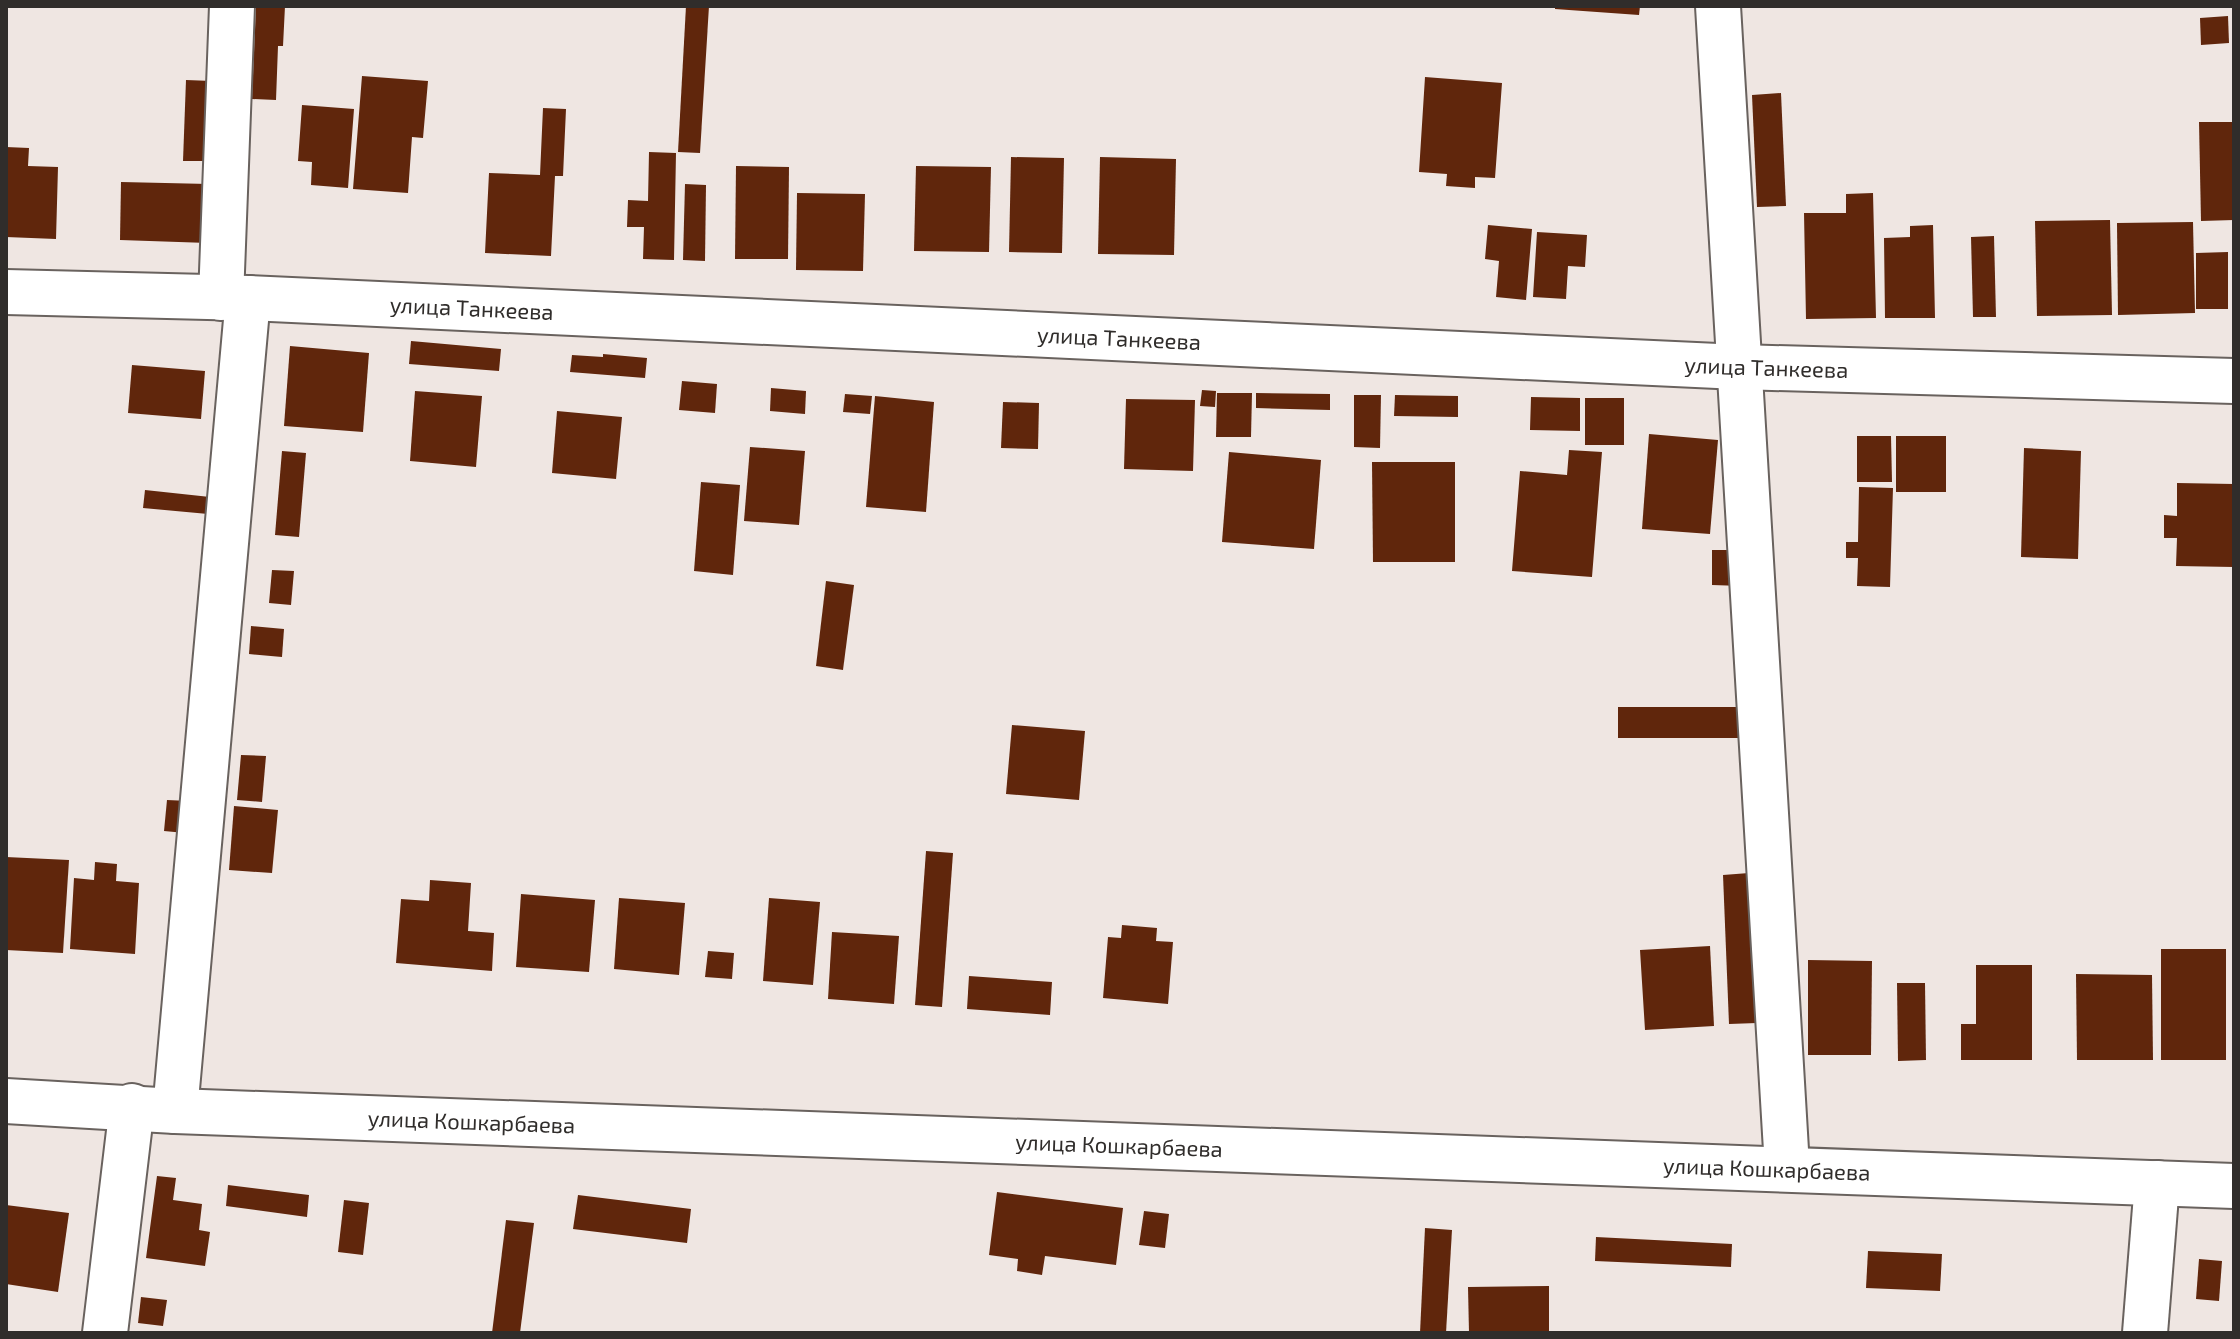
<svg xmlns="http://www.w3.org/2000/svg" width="2240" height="1339" viewBox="0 0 2240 1339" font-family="'Exo 2',sans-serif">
<rect width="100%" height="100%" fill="#efe6e2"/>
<!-- building -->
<g fill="#60260c">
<polygon points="256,6 285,6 283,46 278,46 276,100 252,99"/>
<polygon points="686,6 709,6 700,153 678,152"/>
<polygon points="1555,6 1640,6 1639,15 1555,9"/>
<polygon points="2228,16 2229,43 2201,45 2200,18"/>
<polygon points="362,76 428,81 423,138 412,137 408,193 353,189"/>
<polygon points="1425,77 1502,83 1495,178 1475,177 1475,188 1446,186 1447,174 1419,172"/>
<polygon points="186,80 212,81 210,161 183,161"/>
<polygon points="1781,93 1786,206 1757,207 1752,95"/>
<polygon points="302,105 354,109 348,188 311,185 312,162 298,161"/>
<polygon points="543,108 566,109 563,176 555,176 551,256 485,253 489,173 540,175"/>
<polygon points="2199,122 2232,122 2234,220 2201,221"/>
<polygon points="6,147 29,148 28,166 58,167 56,239 6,237"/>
<polygon points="649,152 676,153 674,260 643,259 644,227 627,227 628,200 648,201"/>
<polygon points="1011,157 1064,158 1062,253 1009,252"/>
<polygon points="1100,157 1176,159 1174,255 1098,254"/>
<polygon points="736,166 789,167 788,259 735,259"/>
<polygon points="916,166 991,167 989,252 914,251"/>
<polygon points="121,182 209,184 208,243 120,240"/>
<polygon points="685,184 706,185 705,261 683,260"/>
<polygon points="797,193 865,194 863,271 796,270"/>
<polygon points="1873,193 1876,318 1806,319 1804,213 1846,213 1846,194"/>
<polygon points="2110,220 2112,315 2037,316 2035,221"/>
<polygon points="2193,222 2195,313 2118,315 2117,223"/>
<polygon points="1488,225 1532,229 1526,300 1496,297 1499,261 1485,259"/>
<polygon points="1933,225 1935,318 1885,318 1884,238 1910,237 1910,226"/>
<polygon points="1537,232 1587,235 1585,267 1568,266 1566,299 1533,297"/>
<polygon points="1994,236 1996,317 1973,317 1971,237"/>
<polygon points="2228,252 2228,309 2196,309 2196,253"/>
<polygon points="411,341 501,349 499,371 409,364"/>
<polygon points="290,346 369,353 363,432 284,426"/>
<polygon points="603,354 647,358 645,378 570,372 572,355 603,357"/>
<polygon points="132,365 205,371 201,419 128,413"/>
<polygon points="682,381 717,384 715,413 679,410"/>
<polygon points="771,388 806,391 805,414 770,411"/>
<polygon points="1202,390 1216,391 1215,407 1200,406"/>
<polygon points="415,391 482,396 476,467 410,461"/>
<polygon points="1217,393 1252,393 1251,437 1216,437"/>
<polygon points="1256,393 1330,394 1330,410 1256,408"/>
<polygon points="845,394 872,396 870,414 843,412"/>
<polygon points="1354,395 1381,395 1380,448 1354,447"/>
<polygon points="1395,395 1458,396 1458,417 1394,416"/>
<polygon points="875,396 934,402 926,512 866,507"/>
<polygon points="1531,397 1580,398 1580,431 1530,430"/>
<rect x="1585" y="398" width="39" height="47"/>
<polygon points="1126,399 1195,400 1193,471 1124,469"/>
<polygon points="1003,402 1039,403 1038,449 1001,448"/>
<polygon points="557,411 622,417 616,479 552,473"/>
<polygon points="1649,434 1718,440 1710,534 1642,529"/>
<polygon points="1857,436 1891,436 1892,482 1857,482"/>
<rect x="1896" y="436" width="50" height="56"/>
<polygon points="750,447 805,451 799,525 744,521"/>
<polygon points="2024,448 2081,451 2078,559 2021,557"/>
<polygon points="1569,450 1602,452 1592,577 1512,571 1520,471 1567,475"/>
<polygon points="282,451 306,453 299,537 275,535"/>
<polygon points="1229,452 1321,460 1314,549 1222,542"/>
<polygon points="1372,462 1455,462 1455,562 1373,562"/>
<polygon points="701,482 740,485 733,575 694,571"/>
<polygon points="2177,483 2234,484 2234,567 2176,566 2177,538 2164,538 2164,515 2177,516"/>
<polygon points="1859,487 1893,488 1890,587 1857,586 1858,558 1846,558 1846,542 1858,542"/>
<polygon points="145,490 210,497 208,514 143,508"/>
<polygon points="1712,550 1742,550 1742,586 1712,585"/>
<polygon points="272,570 294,571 291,605 269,603"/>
<polygon points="826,581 854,585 843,670 816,666"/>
<polygon points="251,626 284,629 282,657 249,654"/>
<rect x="1618" y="707" width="124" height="31"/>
<polygon points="1012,725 1085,731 1079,800 1006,794"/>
<polygon points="241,755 266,756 262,802 237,800"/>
<polygon points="167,800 189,801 185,833 164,831"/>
<polygon points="234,806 278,810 272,873 229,870"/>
<polygon points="926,851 953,853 942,1007 915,1005"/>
<polygon points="6,857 69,860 63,953 6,950"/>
<polygon points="95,862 117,864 116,881 139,883 135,954 70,949 74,878 94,880"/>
<polygon points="1749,873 1757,1023 1729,1024 1723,875"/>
<polygon points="430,880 471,883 468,931 494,933 492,971 396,963 401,899 429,901"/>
<polygon points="521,894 595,900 589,972 516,967"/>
<polygon points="619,898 685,903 679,975 614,969"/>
<polygon points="769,898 820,902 813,985 763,981"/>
<polygon points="1122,925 1157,928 1156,941 1173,942 1168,1004 1103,998 1108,937 1121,938"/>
<polygon points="832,932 899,936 894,1004 828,999"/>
<polygon points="1710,946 1714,1026 1645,1030 1640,950"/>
<rect x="2161" y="949" width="65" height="111"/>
<polygon points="708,951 734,953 732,979 705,977"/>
<polygon points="1808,960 1872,961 1871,1055 1808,1055"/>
<polygon points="1976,965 2032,965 2032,1060 1961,1060 1961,1024 1976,1024"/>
<polygon points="2076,974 2152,975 2153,1060 2077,1060"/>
<polygon points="969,976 1052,982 1050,1015 967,1009"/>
<polygon points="1897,983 1925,983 1926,1060 1898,1061"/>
<polygon points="157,1176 176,1178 173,1200 202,1204 199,1230 210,1232 205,1266 146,1258"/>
<polygon points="228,1185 309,1195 307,1217 226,1206"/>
<polygon points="997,1192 1123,1208 1116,1265 1045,1256 1042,1275 1017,1271 1018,1259 989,1255"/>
<polygon points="578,1195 691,1209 687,1243 573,1229"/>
<polygon points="344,1200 369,1203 363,1255 338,1252"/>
<polygon points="6,1205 69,1213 58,1292 6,1284"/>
<polygon points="1144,1211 1169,1214 1165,1248 1139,1245"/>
<polygon points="506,1220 534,1223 520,1333 492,1333"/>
<polygon points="1425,1228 1452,1230 1446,1333 1420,1333"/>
<polygon points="1596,1237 1732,1244 1731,1267 1595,1261"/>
<polygon points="1868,1251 1942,1254 1940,1291 1866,1288"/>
<polygon points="2199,1259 2222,1261 2219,1301 2196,1299"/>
<polygon points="1549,1286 1549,1333 1469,1333 1468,1287"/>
<polygon points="141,1297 167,1300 163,1326 138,1323"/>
</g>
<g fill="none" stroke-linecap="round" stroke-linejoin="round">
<!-- minor casing -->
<g stroke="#69625e" stroke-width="48">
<g id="minor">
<polyline points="1718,6 1787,1167"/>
<path id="s1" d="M 6,292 L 248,298 L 1739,367 L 2234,381"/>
<polyline points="221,298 232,6"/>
<path id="s2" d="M 6,1101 L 175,1111 L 2234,1186"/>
<polyline points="175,1111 248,298"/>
<polyline points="105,1333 132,1106"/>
<polyline points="2145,1333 2157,1183"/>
</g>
</g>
<!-- minor -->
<use href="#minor" stroke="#fff" stroke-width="44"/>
</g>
<g text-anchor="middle" stroke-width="8" stroke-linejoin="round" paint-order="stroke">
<!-- street labels -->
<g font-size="22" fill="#302d2b" stroke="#fcf4ef">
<text dy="8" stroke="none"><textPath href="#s1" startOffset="466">улица Танкеева</textPath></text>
<text dy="8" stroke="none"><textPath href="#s1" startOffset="1114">улица Танкеева</textPath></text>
<text dy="8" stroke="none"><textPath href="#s1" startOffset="1762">улица Танкеева</textPath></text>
<text dy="8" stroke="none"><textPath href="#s2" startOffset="466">улица Кошкарбаева</textPath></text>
<text dy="8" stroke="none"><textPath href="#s2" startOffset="1114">улица Кошкарбаева</textPath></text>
<text dy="8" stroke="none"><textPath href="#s2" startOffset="1762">улица Кошкарбаева</textPath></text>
</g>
</g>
<!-- border -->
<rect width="2240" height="1339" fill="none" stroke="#302d2b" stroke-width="16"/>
</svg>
